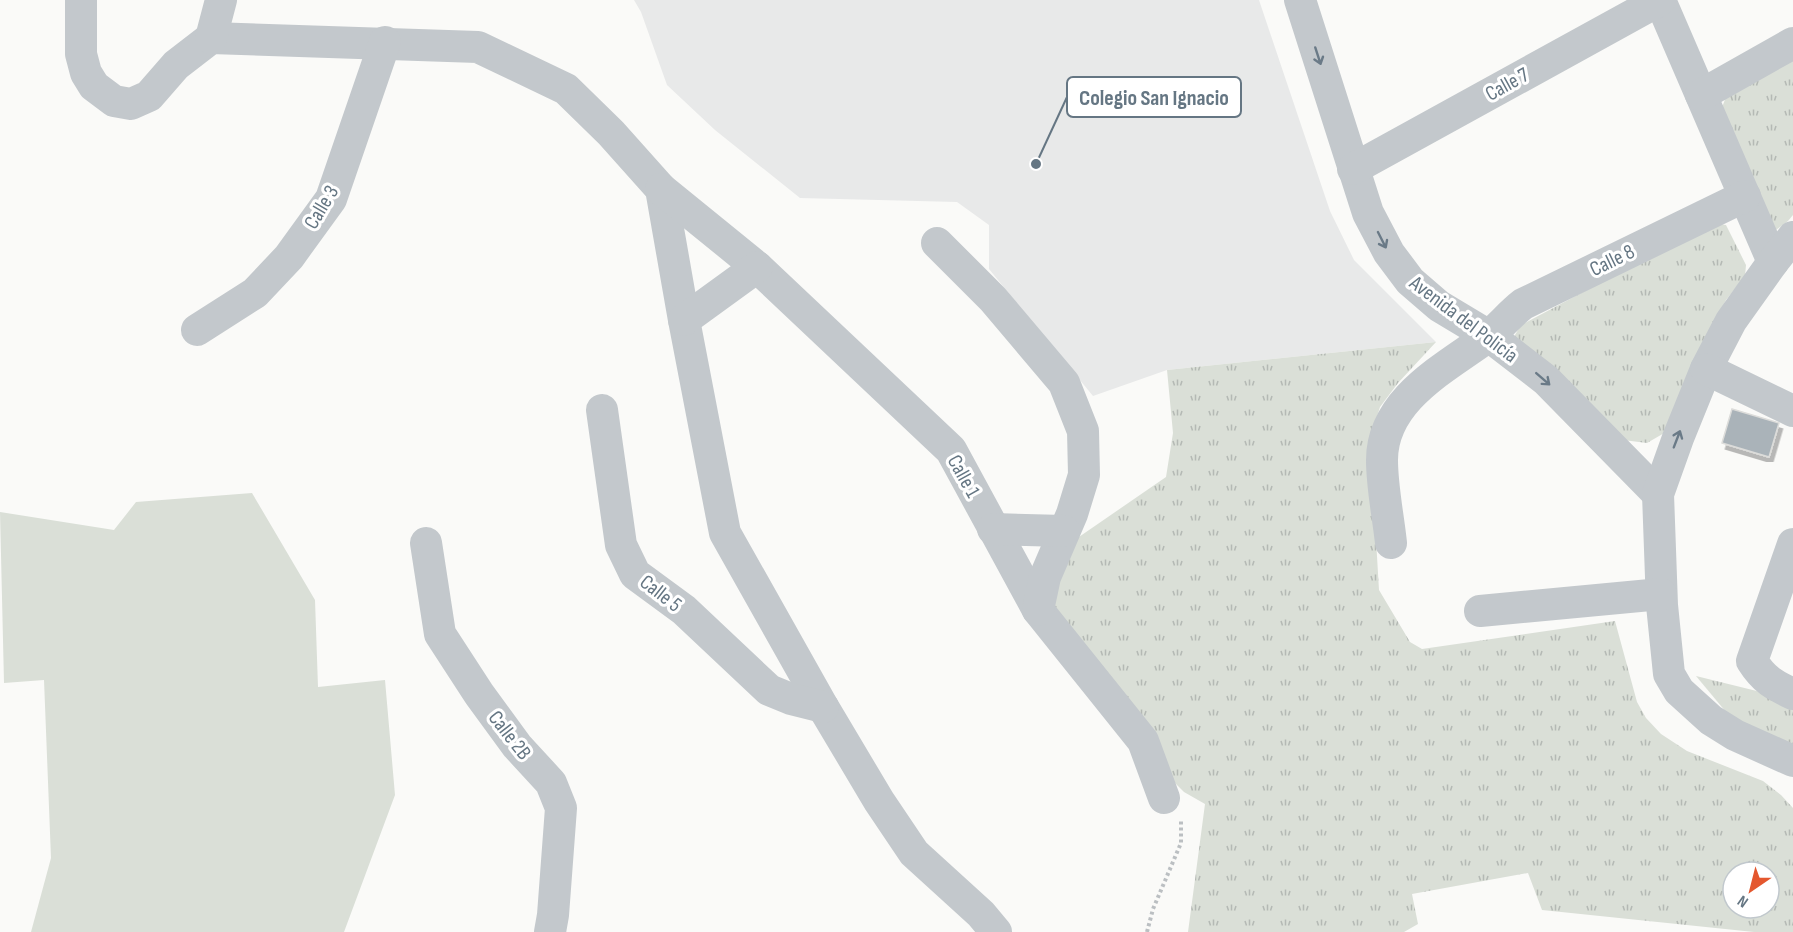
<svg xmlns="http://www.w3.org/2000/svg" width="1793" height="932" viewBox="0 0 1793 932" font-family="'Sofia Sans Condensed',sans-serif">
<defs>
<pattern id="park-tufts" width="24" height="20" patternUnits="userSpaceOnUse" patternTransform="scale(1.5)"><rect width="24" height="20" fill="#dadfd7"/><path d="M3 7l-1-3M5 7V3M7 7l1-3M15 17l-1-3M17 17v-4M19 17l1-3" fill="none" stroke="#b4b9b4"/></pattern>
<filter id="shadow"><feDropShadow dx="3.5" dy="6" stdDeviation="0" flood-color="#0004"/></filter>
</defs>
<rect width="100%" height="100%" fill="#fafaf8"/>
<!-- built -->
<polygon fill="#e8e9e9" points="634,0 1259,0 1330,211 1354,260 1436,342 1167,370 1093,396 989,269 989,225 957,202 800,198 715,130 667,85 641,12"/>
<!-- grass -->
<polygon fill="#dadfd7" points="252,493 315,600 318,687 385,680 395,795 344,932 31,932 51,858 44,680 4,683 0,512 114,530 136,502"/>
<!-- park -->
<g fill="url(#park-tufts)" fill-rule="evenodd">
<polygon points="1793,59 1793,215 1788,221 1776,230 1720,113 1727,94"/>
<polygon points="1713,223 1726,225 1746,265 1745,276 1726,300 1686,381 1666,432 1647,443 1615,439 1517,347 1515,335 1521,325"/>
<path d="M 1436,342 L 1398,383 L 1380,407 L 1372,432 L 1372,471 L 1379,590 L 1410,642 L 1422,649 L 1615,621 L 1637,702 L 1646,718 L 1661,734 L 1687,751 L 1763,781 L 1781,795 L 1793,808 L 1793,932 L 1754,932 L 1542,910 L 1528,873 L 1412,894 L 1418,924 L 1404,932 L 1188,932 L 1205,804 L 1184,792 L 1160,768 L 1034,598 L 1060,550 L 1166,477 L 1173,433 L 1167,370 ZM 1733,872 L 1769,872 L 1769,908 L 1733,908 Z"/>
<polygon points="1696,676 1793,700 1793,748 1731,718"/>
</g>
<!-- building -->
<polygon fill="#aab3b9" stroke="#dcdcda" stroke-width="1.5" filter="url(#shadow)" points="1732,409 1779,423 1769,457 1722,443"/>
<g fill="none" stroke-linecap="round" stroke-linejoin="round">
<!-- path -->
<polyline stroke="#bbbfc2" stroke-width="4" stroke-dasharray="3 3" stroke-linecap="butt" points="1147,932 1153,909 1181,843 1181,821"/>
<!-- minor -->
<g stroke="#c3c8cc" stroke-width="32">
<polyline points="81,0 81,54 86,73 94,86 114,101 131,104 149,96 176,65 211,38 478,47 566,89 611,133 661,189 684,320 725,533 823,707 879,801 914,853 981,914 996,932"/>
<polyline points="1300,0 1368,213 1389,253 1410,281 1439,306 1489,336 1546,380 1658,494"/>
<polyline points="1660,0 1773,262"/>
<polyline points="211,38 221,0"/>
<polyline points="1701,95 1793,43"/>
<polyline points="1353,169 1660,0"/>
<polyline points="661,189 757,267 951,450 1038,610 1143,741 1164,798"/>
<polyline points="1793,237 1773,262 1731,321 1706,369 1678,438 1658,494 1662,605 1669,674 1679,691 1711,720 1735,735 1793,761"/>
<polyline points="937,243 993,299 1064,383 1083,431 1084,475 1072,514 1045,577 1038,610"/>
<polyline points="684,320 757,267"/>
<polyline points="197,330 255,293 289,257 331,199 385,42"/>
<polyline points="1706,369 1793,411"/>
<polyline points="602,410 621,545 635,574 684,610 769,690 791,699 823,707"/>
<polyline points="993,529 1064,531"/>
<polyline points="426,543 440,634 479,694 517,746 551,783 561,808 553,915 550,932"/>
<path d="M 1391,543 C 1388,515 1382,487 1382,460 C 1382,400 1445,368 1486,338 C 1499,328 1510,314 1523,304 L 1745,196"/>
<path d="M 1793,544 L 1752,661 C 1764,680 1774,685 1793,694"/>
<polyline points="1480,611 1661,594"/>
</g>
</g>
<!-- one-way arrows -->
<defs><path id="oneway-shaft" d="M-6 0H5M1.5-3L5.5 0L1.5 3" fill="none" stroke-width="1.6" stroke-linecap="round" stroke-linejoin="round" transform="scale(1.5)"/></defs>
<g stroke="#6a7a87">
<use href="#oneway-shaft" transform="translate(1318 56) rotate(72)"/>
<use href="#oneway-shaft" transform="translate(1382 240) rotate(63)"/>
<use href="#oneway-shaft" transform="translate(1543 379) rotate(41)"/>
<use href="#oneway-shaft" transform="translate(1677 439) rotate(-69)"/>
</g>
<g text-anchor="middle" stroke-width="6" stroke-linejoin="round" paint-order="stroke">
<!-- street labels -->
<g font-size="21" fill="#657683" stroke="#fff">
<text transform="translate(1507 84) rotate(-29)" y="7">Calle 7</text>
<text transform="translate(321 207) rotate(-59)" y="7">Calle 3</text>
<text transform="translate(1612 260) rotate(-26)" y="7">Calle 8</text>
<text transform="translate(1464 319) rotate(37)" y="7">Avenida del Policía</text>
<text transform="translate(964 476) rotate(61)" y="7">Calle 1</text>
<text transform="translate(661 593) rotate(38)" y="7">Calle 5</text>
<text transform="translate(510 735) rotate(52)" y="7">Calle 2B</text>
</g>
</g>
<!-- callouts -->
<path fill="none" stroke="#657683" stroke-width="2" d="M1036 164L1067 97"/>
<circle fill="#657683" stroke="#fff" stroke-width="2" cx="1036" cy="164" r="6"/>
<rect fill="#fff" stroke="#657683" stroke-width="2" x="1067" y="77" width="174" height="40" rx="6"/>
<g font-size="22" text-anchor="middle" font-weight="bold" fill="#657683">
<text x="1154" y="105">Colegio San Ignacio</text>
</g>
<!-- north arrow -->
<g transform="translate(1751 890) rotate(215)"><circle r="28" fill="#ffffff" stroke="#c1c8cd" stroke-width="1.5"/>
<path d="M0-4.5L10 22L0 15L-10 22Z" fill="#e4572e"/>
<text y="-9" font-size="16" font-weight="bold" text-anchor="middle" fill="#657683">N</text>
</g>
</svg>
